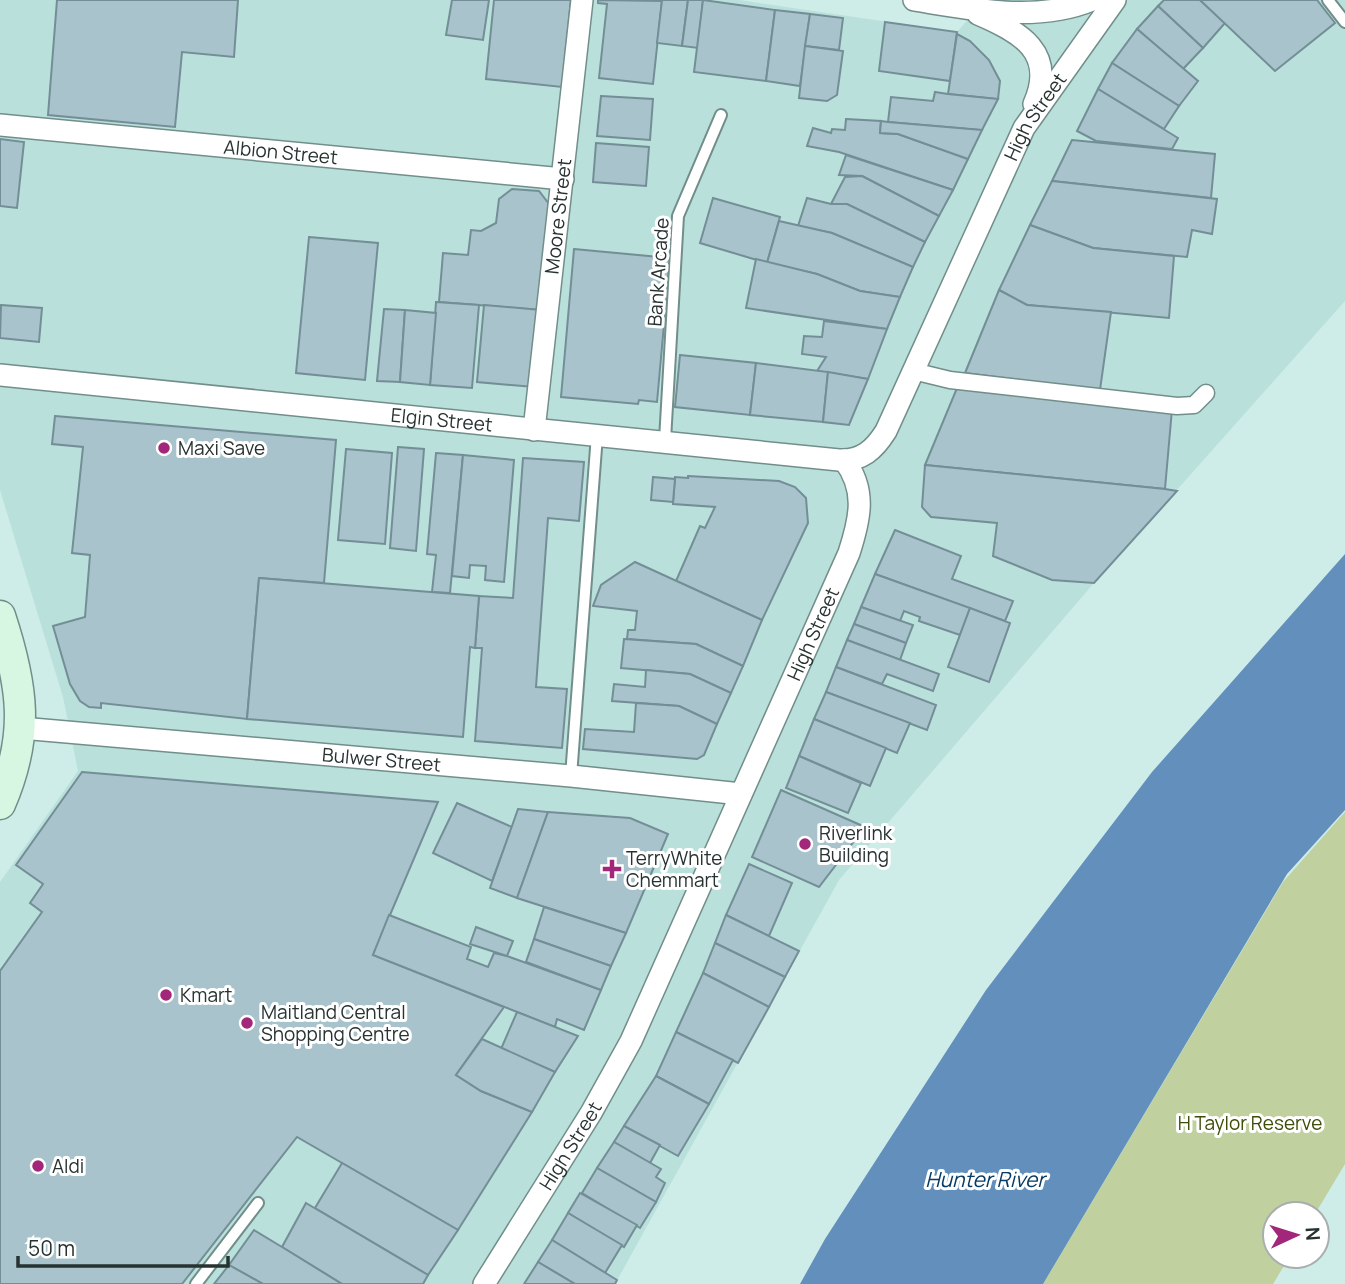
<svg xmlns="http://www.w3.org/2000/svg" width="1345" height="1284" viewBox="0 0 1345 1284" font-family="Manrope,sans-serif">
<rect width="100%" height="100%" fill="#ceede8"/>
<!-- built -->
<polygon fill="#b9e0db" points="0,0 739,0 957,32 985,0 1345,0 1345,301 1094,583 839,880 615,1284 0,1284 0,882 78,771 63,697 0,490"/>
<!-- green -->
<polygon fill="#c0d09e" points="1345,812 1345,1164 1315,1214 1275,1214 1275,1256 1290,1256 1273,1284 1043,1284 1283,882"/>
<!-- water -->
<polygon fill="#628fbc" points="1345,554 1345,810 1287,874 1043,1284 800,1284 825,1239 986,990 1152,772"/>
<!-- building -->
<g fill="#a8c3cb" stroke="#738e96" stroke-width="2">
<polygon points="57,0 238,0 234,57 182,52 175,127 48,115"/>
<polygon points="452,0 489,0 483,40 446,35"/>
<polygon points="494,0 571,0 562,87 486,79"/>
<polygon points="598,0 662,1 653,84 599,78 607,4 598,3"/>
<polygon points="662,0 688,0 682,46 657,43"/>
<polygon points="688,0 703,0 698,48 682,46"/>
<polygon points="703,0 775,10 766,81 694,72"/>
<polygon points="1164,0 1200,0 1225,23 1203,48 1158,6"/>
<polygon points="1200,0 1317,0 1335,23 1275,71"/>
<polygon points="1158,6 1203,48 1183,69 1137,29"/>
<polygon points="775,10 810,14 800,86 766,81"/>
<polygon points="810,14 843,18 839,50 805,46"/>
<polygon points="885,22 957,32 950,81 879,71"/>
<polygon points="1137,29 1198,81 1179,106 1112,63"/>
<polygon points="957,34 970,41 989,60 1000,81 998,99 948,94"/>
<polygon points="805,46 843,51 837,95 827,101 799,98"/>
<polygon points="1112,63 1179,106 1164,129 1098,89"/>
<polygon points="1098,89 1178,138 1172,149 1096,141 1077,131"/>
<polygon points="935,92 948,94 998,99 982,130 888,122 891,97 933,101"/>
<polygon points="601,96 653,99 650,140 597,136"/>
<polygon points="846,119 881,121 880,133 898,134 968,159 953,190 839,152 807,146 813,128 831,133 832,129 845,130"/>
<polygon points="881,121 888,122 982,130 968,159 898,134 880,133"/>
<polygon points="0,139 24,142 17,208 0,206"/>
<polygon points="1072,140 1215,154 1211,198 1052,181"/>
<polygon points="596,143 649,147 646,186 593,182"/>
<polygon points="846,155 953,190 939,216 862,176 839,175"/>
<polygon points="862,176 939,216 925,242 847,204 831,204 845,177"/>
<polygon points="1052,181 1217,199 1212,234 1192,230 1187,257 1093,248 1030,225"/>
<polygon points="512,189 539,191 549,204 541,310 439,302 443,253 468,255 471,230 481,231 496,223 499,199"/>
<polygon points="713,198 780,217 767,263 700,243"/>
<polygon points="807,198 831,204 847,204 925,242 913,267 832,233 798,226"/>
<polygon points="779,221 832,233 913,267 900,297 860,291 817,274 767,263"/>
<polygon points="1030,225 1093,248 1174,256 1169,318 1027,305 999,290"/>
<polygon points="309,237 378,243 365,380 296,373"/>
<polygon points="574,249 670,258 657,402 639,400 638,404 561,397"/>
<polygon points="756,259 817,274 860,291 900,297 887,329 746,308"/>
<polygon points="999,290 1027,305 1111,312 1100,390 965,373"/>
<polygon points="436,302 479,305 472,388 430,385"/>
<polygon points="1,305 42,308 39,342 0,338"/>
<polygon points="484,305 541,310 534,387 477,382"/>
<polygon points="384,309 405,310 400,382 377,381"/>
<polygon points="405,310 436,313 430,385 400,382"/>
<polygon points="824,321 887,329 868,379 817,371 826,357 802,354 804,336 822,337"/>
<polygon points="680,355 756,363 750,415 675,407"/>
<polygon points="756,363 828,372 823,422 750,415"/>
<polygon points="828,372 868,379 849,425 823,422"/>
<polygon points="957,388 1172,409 1165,489 925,465"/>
<polygon points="55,416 336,440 324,583 259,578 247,719 101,703 101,708 89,707 80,701 70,684 53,626 85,617 90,555 72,553 83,447 52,444"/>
<polygon points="398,447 424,449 416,551 390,548"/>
<polygon points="346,449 392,453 385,544 338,540"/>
<polygon points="436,453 463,455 450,593 432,592 436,555 427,554"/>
<polygon points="463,455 514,460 504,582 485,580 486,566 470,565 469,578 452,576"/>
<polygon points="523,458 584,462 579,521 548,518 536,687 567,689 562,748 475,741 482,648 475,648 479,596 513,598"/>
<polygon points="925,465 1165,489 1177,491 1094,583 1052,580 993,556 997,523 931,517 922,507"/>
<polygon points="688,476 779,481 795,487 806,498 808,523 762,620 676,581 700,526 705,528 715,507 673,504 675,477 688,478"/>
<polygon points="653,477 675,479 673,502 651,500"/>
<polygon points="895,530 961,556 952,579 1013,601 1005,621 875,574"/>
<polygon points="635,562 762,620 743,666 696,644 627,639 628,630 635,630 637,611 593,606 601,585"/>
<polygon points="875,574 970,608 960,635 919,621 920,617 904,611 900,621 861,607"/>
<polygon points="259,578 479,596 475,648 470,647 463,737 247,719"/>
<polygon points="861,607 913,625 906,643 854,624"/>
<polygon points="970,608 1010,623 989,682 948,667"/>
<polygon points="854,624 906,643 900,660 847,640"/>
<polygon points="624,639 696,644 743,666 731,693 690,674 621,668"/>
<polygon points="847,640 939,674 933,691 887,674 882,684 836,667"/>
<polygon points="836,667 936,705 927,730 826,692"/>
<polygon points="646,670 690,674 731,693 717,724 679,706 612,701 614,684 645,687"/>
<polygon points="826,692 910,723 897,753 814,719"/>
<polygon points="636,703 679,706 717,724 704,755 697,759 583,749 585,729 634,732"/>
<polygon points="814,719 886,748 870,786 799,756"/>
<polygon points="799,756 861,783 848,813 786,788"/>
<polygon points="82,772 438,802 373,955 504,1007 456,1075 481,1091 532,1112 458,1230 297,1137 182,1284 0,1284 0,971 42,912 30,903 43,884 16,865"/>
<polygon points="781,790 865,827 819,887 752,857"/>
<polygon points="457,803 512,827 492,881 433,853"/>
<polygon points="518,809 548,812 517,898 490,888"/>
<polygon points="548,812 630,818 668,834 626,933 517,898"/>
<polygon points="749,864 792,883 769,936 726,915"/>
<polygon points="544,907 626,933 611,966 534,939"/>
<polygon points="389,915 471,947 467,959 488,967 494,953 507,956 601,990 584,1030 557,1019 555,1027 373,955"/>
<polygon points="726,915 799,951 785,977 715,943"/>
<polygon points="476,927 513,941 507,956 470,944"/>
<polygon points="534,939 611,966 601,990 526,962"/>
<polygon points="715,943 785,977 769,1007 703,973"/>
<polygon points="703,973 769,1007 738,1063 676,1032"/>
<polygon points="517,1012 578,1036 555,1072 501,1049"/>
<polygon points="676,1032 733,1060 709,1104 656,1076"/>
<polygon points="482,1039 555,1072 532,1112 481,1091 456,1075"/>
<polygon points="656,1076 709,1104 678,1156 624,1126"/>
<polygon points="624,1126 660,1145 650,1163 614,1142"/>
<polygon points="614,1142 661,1169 656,1177 665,1183 656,1202 597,1168"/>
<polygon points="342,1163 458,1230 428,1275 315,1208"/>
<polygon points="597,1168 656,1202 640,1228 582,1193"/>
<polygon points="580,1193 637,1225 624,1247 568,1213"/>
<polygon points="306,1203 428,1275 423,1284 342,1284 282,1247"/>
<polygon points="568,1213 622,1245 605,1273 552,1240"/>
<polygon points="254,1230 282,1247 342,1284 263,1284 229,1265"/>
<polygon points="552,1240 617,1280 615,1284 575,1284 538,1262"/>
<polygon points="538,1262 575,1284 524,1284"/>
<polygon points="229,1265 263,1284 214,1284"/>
</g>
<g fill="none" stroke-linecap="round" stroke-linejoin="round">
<!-- service casing -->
<g stroke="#728e8a" stroke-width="14">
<g id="service">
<polyline points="1328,0 1345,22"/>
<polyline points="665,440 678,216 721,115"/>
<polyline points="571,776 597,435"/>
<polyline points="196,1284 258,1203"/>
</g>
</g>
<!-- pedestrian casing -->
<g stroke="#728e8a" stroke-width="19">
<polyline id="pedestrian" points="913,371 950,380 1177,406 1194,405 1206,393"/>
</g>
<!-- minor casing -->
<g stroke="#728e8a" stroke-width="24">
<g id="minor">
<path d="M 914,0 C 971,9 1037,23 1092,0"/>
<path d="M 978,14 C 1020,32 1057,52 1034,104"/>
<path id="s1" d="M 0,125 L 563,179"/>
<path id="s2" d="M 0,375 C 280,405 560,430 839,460 C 862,461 874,450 886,431 L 1024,128 L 1115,0"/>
<path id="s3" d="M 534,430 L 582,0"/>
<path id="s4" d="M 21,728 L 571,776 L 741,794"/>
<path id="s5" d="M 484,1284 L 591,1113 L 631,1041 L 849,553 C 860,519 867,490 844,460"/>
</g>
</g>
<!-- secondary casing -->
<g stroke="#728e8a" stroke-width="33">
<path id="secondary" d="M 0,616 C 23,686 30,735 0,804"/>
</g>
<!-- service -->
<use href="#service" stroke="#fff" stroke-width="10"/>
<!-- pedestrian -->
<use href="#pedestrian" stroke="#fff" stroke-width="16"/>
<!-- minor -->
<use href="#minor" stroke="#fff" stroke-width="21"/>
<!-- secondary -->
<use href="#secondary" stroke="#d8f7e3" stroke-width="30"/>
</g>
<!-- markers -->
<g fill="#a2267a" stroke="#fff" stroke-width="2.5">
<circle cx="164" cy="448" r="7"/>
<circle cx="805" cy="844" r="7"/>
<path d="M608.5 858.5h7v7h7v7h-7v7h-7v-7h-7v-7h7z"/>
<circle cx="166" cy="995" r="7"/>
<circle cx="247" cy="1023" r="7"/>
<circle cx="38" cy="1166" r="7"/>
</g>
<g text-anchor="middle" stroke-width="6" stroke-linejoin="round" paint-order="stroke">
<!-- street labels -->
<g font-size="19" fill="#273231" stroke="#fff">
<text dy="7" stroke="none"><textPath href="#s2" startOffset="1250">High Street</textPath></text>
<text dy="7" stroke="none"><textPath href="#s1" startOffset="282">Albion Street</textPath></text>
<text dy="7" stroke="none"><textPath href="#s3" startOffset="215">Moore Street</textPath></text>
<text transform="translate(658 272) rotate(-86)" y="7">Bank Arcade</text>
<text dy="7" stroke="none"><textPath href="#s2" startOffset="444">Elgin Street</textPath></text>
<text dy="7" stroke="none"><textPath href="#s5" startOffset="730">High Street</textPath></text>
<text dy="7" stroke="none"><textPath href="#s4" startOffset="362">Bulwer Street</textPath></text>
<text dy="7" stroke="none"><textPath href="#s5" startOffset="163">High Street</textPath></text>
</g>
<!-- poi labels -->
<g font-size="19" fill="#273231" stroke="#fff" text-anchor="start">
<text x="178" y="455">Maxi Save</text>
<text x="819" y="840">Riverlink<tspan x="819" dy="22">Building</tspan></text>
<text x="626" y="865">TerryWhite<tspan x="626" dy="22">Chemmart</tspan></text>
<text x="180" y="1002">Kmart</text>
<text x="261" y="1019">Maitland Central<tspan x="261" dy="22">Shopping Centre</tspan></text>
<text x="52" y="1173">Aldi</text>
</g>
<!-- park labels -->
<g font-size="19" fill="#3d4c07" stroke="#fff">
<text x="1250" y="1130">H Taylor Reserve</text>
</g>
<!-- water labels -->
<g font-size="21" font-style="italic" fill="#053b66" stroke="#fff">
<text x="985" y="1187">Hunter River</text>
</g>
</g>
<!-- north arrow -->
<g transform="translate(1296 1235) rotate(86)"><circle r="33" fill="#ffffff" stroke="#a9adad" stroke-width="2"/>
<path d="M0-5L12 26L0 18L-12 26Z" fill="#a2267a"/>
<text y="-10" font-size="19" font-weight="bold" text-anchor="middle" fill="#273231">N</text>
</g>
<!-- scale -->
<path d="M18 1256v10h210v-10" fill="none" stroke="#273231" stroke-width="3.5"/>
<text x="28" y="1256" font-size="21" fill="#273231" stroke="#ffffff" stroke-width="5" paint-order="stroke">50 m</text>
</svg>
